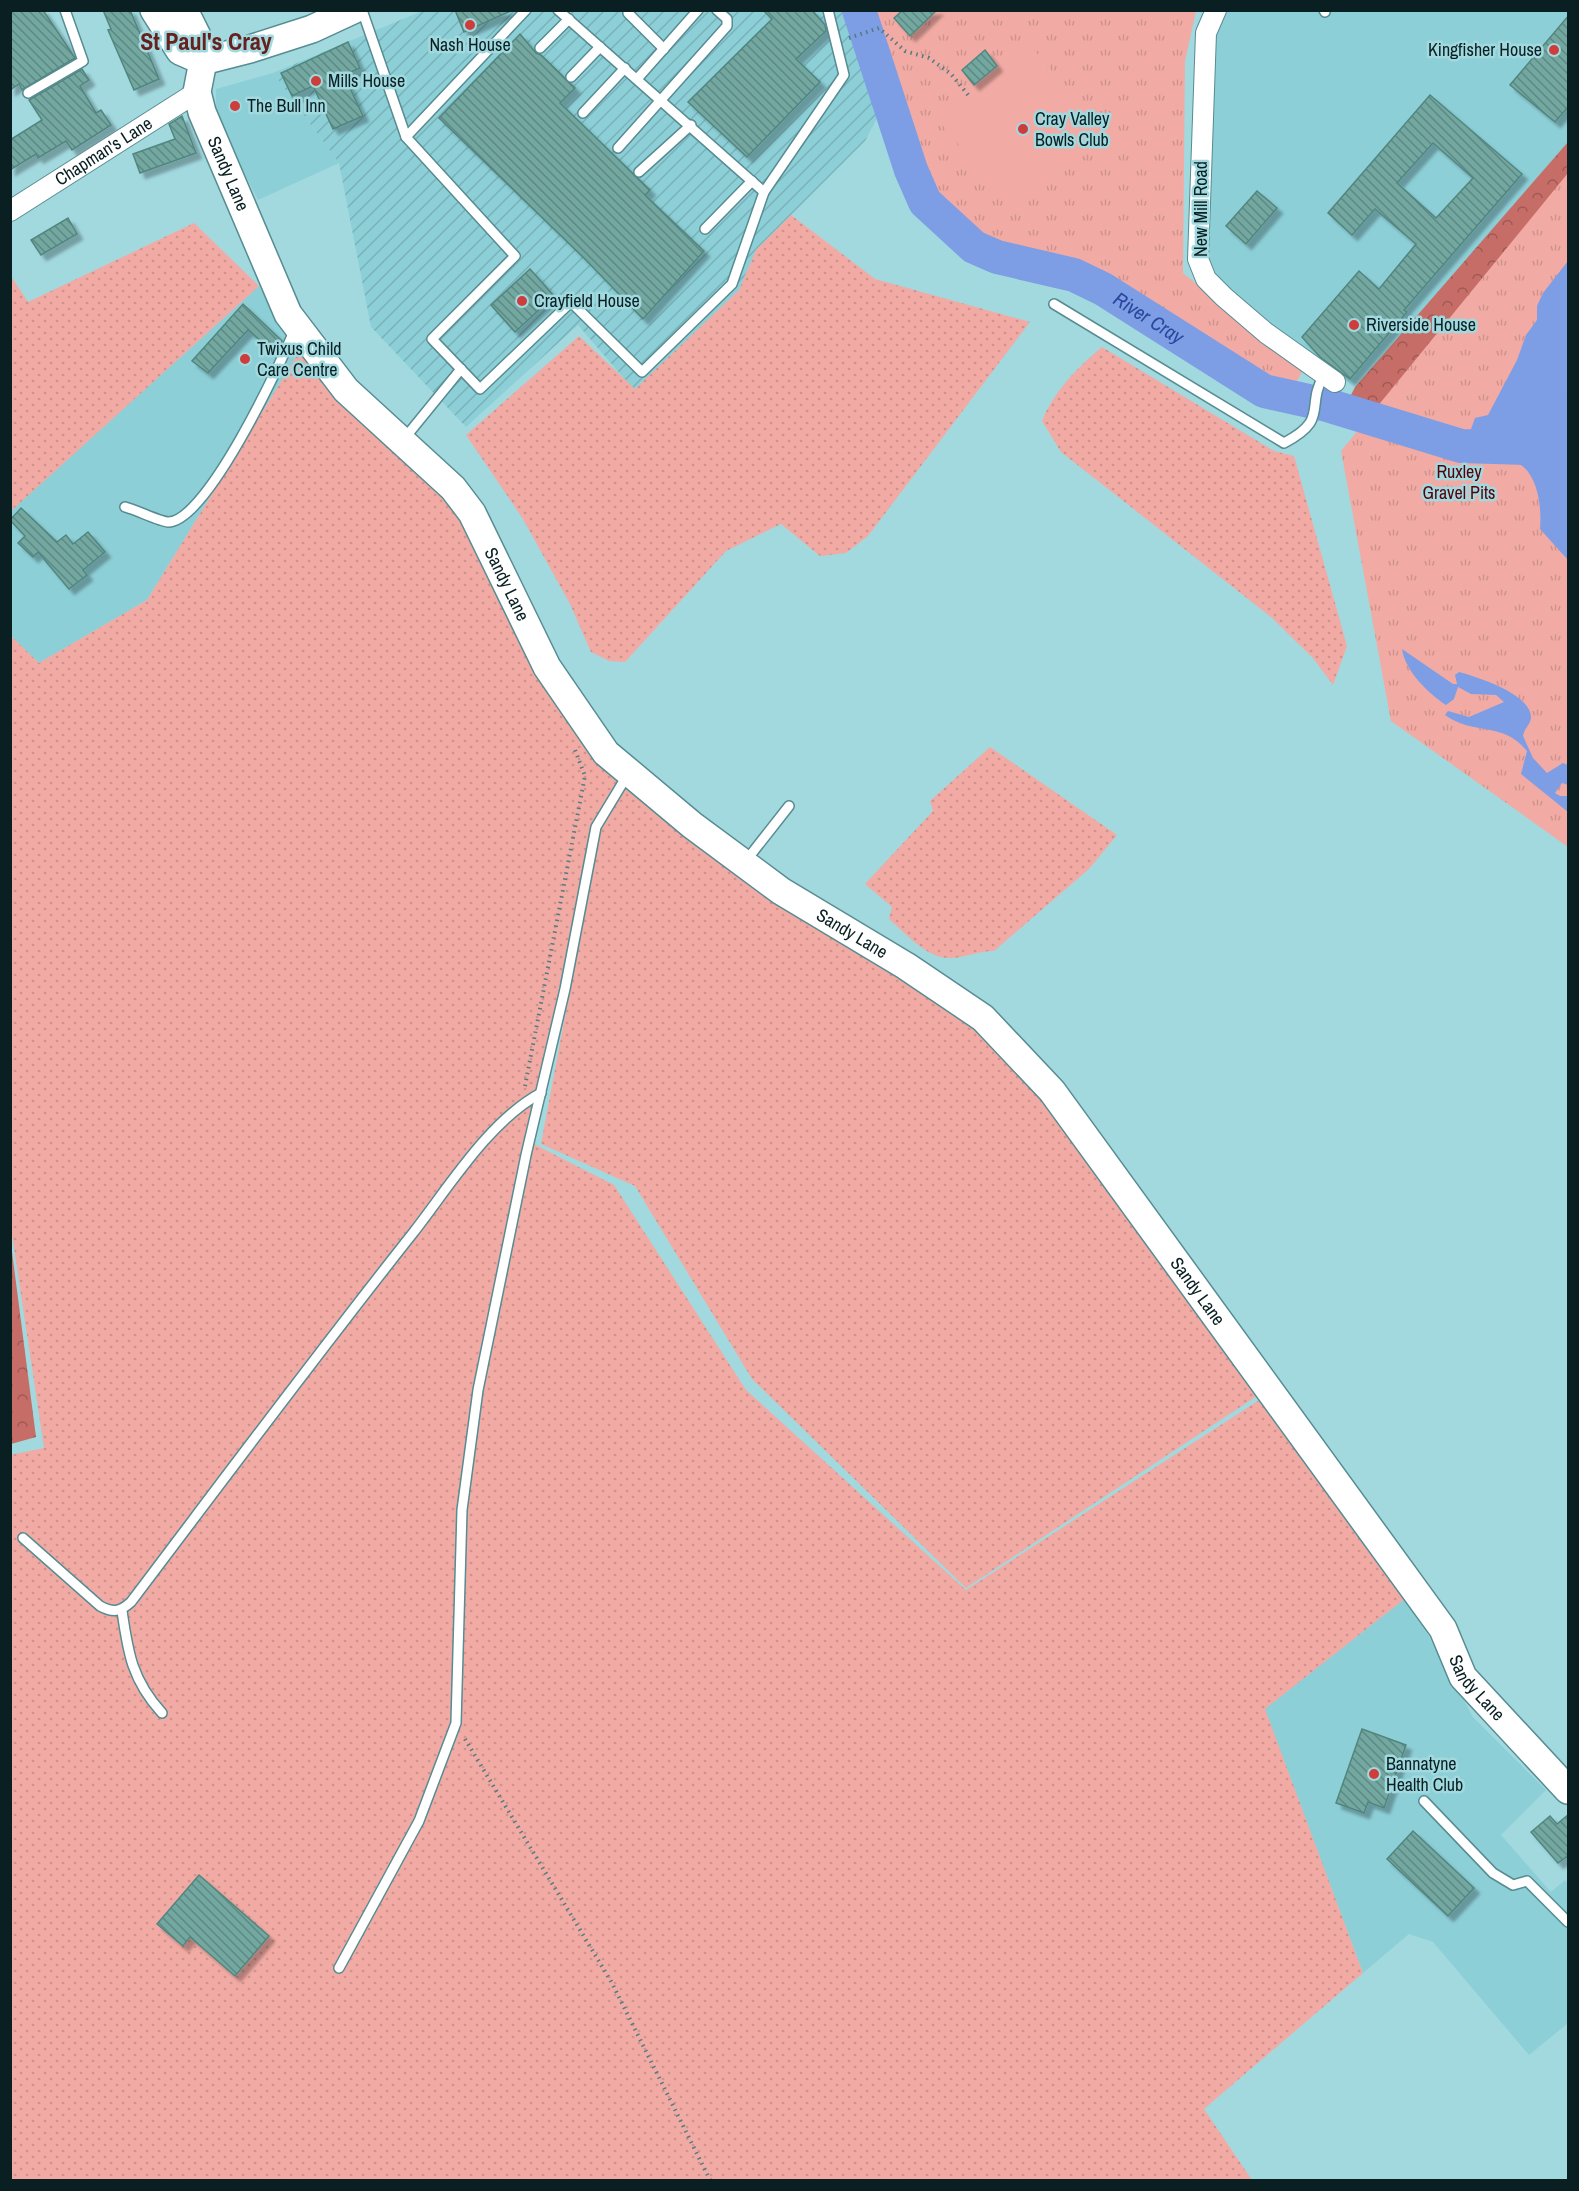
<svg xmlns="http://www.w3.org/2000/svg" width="1579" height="2191" viewBox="0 0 1579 2191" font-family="'Archivo Narrow',sans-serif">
<defs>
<pattern id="industrial-furrows" width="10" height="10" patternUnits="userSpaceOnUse" patternTransform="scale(1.5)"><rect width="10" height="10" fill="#8dcfd7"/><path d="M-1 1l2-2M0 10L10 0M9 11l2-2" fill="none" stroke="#78b1b8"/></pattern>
<pattern id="grass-dots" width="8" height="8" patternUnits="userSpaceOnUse" patternTransform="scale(1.5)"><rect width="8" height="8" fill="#f2aba4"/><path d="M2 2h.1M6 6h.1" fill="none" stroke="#ce938d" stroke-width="1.8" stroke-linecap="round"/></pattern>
<pattern id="forest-crowns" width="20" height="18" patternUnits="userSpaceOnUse" patternTransform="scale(1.5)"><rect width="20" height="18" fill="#c56d66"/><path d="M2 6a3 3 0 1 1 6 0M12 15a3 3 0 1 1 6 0" fill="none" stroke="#9e5954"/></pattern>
<pattern id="park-tufts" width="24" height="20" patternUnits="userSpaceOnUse" patternTransform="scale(1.5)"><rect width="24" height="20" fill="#f2aba4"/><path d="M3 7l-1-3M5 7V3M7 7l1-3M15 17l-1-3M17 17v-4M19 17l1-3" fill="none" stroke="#ce938d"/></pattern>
<pattern id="building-back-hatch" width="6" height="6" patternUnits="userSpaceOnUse" patternTransform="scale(1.5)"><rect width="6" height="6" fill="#73a8a1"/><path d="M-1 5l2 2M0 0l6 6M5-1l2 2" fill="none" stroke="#5d8883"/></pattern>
<filter id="shadow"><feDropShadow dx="5.5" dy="5.5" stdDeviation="1.5" flood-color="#0004"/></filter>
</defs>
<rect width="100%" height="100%" fill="#a1d9df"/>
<!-- built -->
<g fill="#8dcfd7">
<polygon points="1220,11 1568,11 1568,142 1355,387 1268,329 1209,276 1201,256 1208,35"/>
<polygon points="273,73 339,163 258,200 216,119 216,89"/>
<polygon points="259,286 299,352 147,600 39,663 11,636 10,511"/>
<polygon points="1407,1597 1473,1717 1546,1790 1501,1835 1551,1892 1565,1880 1568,1884 1568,2023 1529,2055 1433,1942 1409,1934 1363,1973 1264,1709"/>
</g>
<!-- industrial -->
<polygon fill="url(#industrial-furrows)" points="422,11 851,11 883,107 865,141 756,250 739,290 634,390 578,325 466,427 371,327 339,163 273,73"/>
<!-- grass -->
<g fill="url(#grass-dots)">
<polygon points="791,215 875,279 1030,322 868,536 846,553 820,556 781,524 726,551 625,662 609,661 591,652 570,604 523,519 466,435 579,336 635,389 739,290 756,250"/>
<polygon points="194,223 259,286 11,511 11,276 28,302"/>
<path d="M 1102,347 L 1274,451 L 1294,456 L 1347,646 L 1333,685 L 1313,658 L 1271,617 L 1061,452 L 1042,421 C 1055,390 1076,369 1102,347 Z"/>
<polygon points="299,352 341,397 452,490 622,776 592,827 528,1141 614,1185 746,1390 966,1590 1267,1395 1407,1597 1265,1709 1363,1973 1204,2109 1252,2180 11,2180 10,1455 44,1448 11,1228 11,636 39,663 147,600"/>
<path d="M 990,747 L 1117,835 L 1089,869 L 994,951 C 978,951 967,957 952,958 C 928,960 905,933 889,919 L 892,907 L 865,884 L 933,811 L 930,801 Z"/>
<polygon points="631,780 982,1020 1266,1390 966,1588 752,1379 635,1186 541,1144 600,830"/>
</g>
<!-- forest -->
<g fill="url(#forest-crowns)">
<polygon points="1568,142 1568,263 1488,415 1347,403 1355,387"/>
<polygon points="11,1244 36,1437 11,1444 10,1444"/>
</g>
<!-- park -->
<g fill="url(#park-tufts)">
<polygon points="865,11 1196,11 1185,61 1183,273 1303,370 1291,392 1269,385 1101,284 1067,267 999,252 962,228 940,204"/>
<polygon points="1568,173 1568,847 1391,721 1341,451"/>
</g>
<!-- pitch -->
<polygon fill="#f2aba4" points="1030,45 1106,137 1015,213 939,121"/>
<!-- water -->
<g fill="#7d9de5">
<path d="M 1568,261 L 1568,560 L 1540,529 C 1542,507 1538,466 1510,460 C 1494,457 1478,457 1462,454 L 1475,418 L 1488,415 L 1517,360 L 1526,335 L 1537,320 L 1537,306 L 1543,293 Z"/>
<path d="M 1402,649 L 1453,684 L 1457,684 L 1455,675 L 1459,672 C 1477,677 1532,694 1531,718 C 1530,725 1524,729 1523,736 L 1533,758 L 1547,773 L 1563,763 L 1568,765 L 1568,785 L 1562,783 L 1555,793 L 1560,796 L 1568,796 L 1568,812 L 1521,774 L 1527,751 C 1503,721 1474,736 1445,715 L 1448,711 L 1469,717 L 1504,702 L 1496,695 L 1471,694 L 1458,687 L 1454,699 L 1446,705 C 1428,693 1405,671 1402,649 Z"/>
</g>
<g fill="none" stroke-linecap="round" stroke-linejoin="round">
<!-- river -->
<path stroke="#7d9de5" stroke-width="34" id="s1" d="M 859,10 L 911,170 L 925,202 L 974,247 L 997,257 L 1074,275 L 1103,289 L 1264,391 L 1327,405 L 1461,446 L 1529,448 L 1568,415"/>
</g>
<!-- building -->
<g fill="url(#building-back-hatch)" stroke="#51867f" stroke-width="1.5" fill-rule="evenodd" filter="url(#shadow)">
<polygon points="10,10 43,10 75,58 22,90 19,84 10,90"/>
<polygon points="103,10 130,10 159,79 134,90 108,30 111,29"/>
<polygon points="455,10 513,10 464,32"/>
<polygon points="763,10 812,10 825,25 826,31 796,59 820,82 747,157 688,102 772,19"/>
<polygon points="903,10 937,10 910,36 894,18"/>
<polygon points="1569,15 1569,106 1555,122 1510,85"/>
<polygon points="520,34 536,53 541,55 575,88 560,103 650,190 645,195 704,251 643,319 584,258 439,118"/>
<polygon points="348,42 360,68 344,75 363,116 333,129 313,86 292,96 281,73"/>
<polygon points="985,50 997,66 974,85 962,70"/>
<polygon points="82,69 89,80 80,86 96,113 101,110 111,125 72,150 66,141 38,158 36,154 10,170 10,140 42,120 29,100"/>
<path d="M 1430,95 L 1522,174 L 1404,310 L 1407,312 L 1350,379 L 1320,357 L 1302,337 L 1359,271 L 1379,289 L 1416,244 L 1375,209 L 1352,235 L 1328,213 ZM 1433,143 L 1473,178 L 1436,218 L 1397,183 Z"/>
<polygon points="182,116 196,153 140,173 133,154 175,139 169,124"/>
<polygon points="1257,191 1277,208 1246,244 1226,226"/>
<polygon points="68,218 77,234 41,255 31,240"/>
<polygon points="530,269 554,296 515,332 491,305"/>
<polygon points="243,304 282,341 276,354 248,330 208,373 192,361"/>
<polygon points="21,508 57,542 66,535 73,544 88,532 105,552 83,570 87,575 69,589 38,552 33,557 18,543 25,536 10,520"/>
<polygon points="1362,1729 1406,1745 1384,1808 1368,1802 1364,1813 1336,1803"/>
<polygon points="1569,1814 1569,1855 1558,1863 1531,1832 1550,1816 1557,1824"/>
<polygon points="1413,1831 1474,1888 1448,1916 1387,1859"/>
<polygon points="199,1875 269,1936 235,1976 190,1937 183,1946 157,1924"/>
</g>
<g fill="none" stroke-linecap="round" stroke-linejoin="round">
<!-- lane casing -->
<g stroke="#568c92" stroke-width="12">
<g id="lane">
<polyline points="362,10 406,137 515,256 432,339 480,389 571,302 642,372 732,284 764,192"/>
<polyline points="558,10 764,192 844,75 828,10"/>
<polyline points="1324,10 1325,12"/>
<polyline points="628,13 664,49"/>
<polyline points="540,48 569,19"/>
<polyline points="571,77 600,47"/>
<polyline points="637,79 698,10"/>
<polyline points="28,93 83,61 65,10"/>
<polyline points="583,113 625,68"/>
<polyline points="406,137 526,10"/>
<polyline points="618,148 727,26 727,19 717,10"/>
<polyline points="639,172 691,125"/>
<polyline points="705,229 752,181"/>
<path d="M 1054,304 L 1284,443 C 1330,419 1305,407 1324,375"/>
<polyline points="404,439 461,369"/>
<path d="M 125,507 C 137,510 158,521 168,522 C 206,523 280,365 294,331"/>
<polyline points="745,862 789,806"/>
<path d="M 23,1538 L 100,1606 C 113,1613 120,1612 131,1602 C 224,1479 317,1354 413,1233 C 449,1187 489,1121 541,1093"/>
<path d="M 122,1611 C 128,1653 132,1680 162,1713"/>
<polyline points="1424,1801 1493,1873 1513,1885 1527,1881 1568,1922"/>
<polyline points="339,1968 419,1821 456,1723 462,1510 478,1390 526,1155 565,989 596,827 628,774"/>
</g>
</g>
<!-- street casing -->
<g stroke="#568c92" stroke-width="22">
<g id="street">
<polyline points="1216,10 1206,33 1198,259 1206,279 1224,297 1266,333 1335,382"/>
<path id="s2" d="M 10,211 L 197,92"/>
</g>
</g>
<!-- secondary casing -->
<g stroke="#568c92" stroke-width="30">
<g id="secondary">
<polyline points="154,10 180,51 203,61 250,49 312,29 353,10"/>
<path id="s3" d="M 184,10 L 198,38 L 203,61 L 197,92 L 202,112 L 288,314 L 346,390 L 453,488 L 472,513 L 547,667 L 606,753 L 692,825 L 781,891 L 906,966 L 983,1018 L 1052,1091 L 1443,1629 L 1463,1677 L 1568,1790"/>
</g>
</g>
<!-- path -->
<g stroke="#547b80" stroke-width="4" stroke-dasharray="1.5 4.5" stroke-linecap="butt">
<polyline points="849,38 879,28 905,51 929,58 951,74 969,96"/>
<polyline points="525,1086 585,776 575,750"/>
<polyline points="465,1739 612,1983 710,2180"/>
</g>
<!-- lane -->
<use href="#lane" stroke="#fff" stroke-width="9"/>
<!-- street -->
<use href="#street" stroke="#fff" stroke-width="20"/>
<!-- secondary -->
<use href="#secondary" stroke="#fff" stroke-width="27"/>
</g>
<!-- markers -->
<g fill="#cc3d3c" stroke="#a1d9df" stroke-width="2">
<circle cx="470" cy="25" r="6"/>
<circle cx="1554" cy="50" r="6"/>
<circle cx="316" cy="81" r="6"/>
<circle cx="235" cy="106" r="6"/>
<circle cx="1023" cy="129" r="6"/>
<circle cx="522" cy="301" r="6"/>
<circle cx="1354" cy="325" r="6"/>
<circle cx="245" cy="359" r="6"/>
<circle cx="1374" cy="1774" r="6"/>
</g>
<g text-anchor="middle" stroke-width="5" stroke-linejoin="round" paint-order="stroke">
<!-- poi labels -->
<g font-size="18" fill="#091f22" stroke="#a1d9df" text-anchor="start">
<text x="470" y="51" text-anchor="middle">Nash House</text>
<text x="1542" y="56" text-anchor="end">Kingfisher House</text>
<text x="328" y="87">Mills House</text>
<text x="247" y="112">The Bull Inn</text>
<text x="1035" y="125">Cray Valley<tspan x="1035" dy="21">Bowls Club</tspan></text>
<text x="534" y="307">Crayfield House</text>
<text x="1366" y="331">Riverside House</text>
<text x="257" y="355">Twixus Child<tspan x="257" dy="21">Care Centre</tspan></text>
<text x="1386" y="1770">Bannatyne<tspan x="1386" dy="21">Health Club</tspan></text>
</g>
<!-- street labels -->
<g font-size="18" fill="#091f22" stroke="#a1d9df">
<text dy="6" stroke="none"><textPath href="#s2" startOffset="111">Chapman's Lane</textPath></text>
<text dy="6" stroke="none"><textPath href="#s3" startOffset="174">Sandy Lane</textPath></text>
<text transform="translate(1201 209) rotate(-90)" y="6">New Mill Road</text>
<text dy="6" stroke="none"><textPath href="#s3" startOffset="678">Sandy Lane</textPath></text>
<text dy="6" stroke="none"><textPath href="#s3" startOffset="1180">Sandy Lane</textPath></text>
<text dy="6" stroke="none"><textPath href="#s3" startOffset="1684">Sandy Lane</textPath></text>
<text dy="6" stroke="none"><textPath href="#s3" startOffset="2170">Sandy Lane</textPath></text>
</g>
<!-- park labels -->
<g font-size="18" fill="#560108" stroke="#a1d9df">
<text x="1459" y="478">Ruxley<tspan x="1459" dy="21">Gravel Pits</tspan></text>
</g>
<!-- water labels -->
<g font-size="20" font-style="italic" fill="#29489d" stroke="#a1d9df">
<text dy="7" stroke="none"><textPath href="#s1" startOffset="460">River Cray</textPath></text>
</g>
<!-- district labels -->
<g font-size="24" font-weight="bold" fill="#66211f" stroke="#a1d9df">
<text x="206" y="50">St Paul's Cray</text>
</g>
</g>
<!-- border -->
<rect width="1579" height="2191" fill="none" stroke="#091f22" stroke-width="24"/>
</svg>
